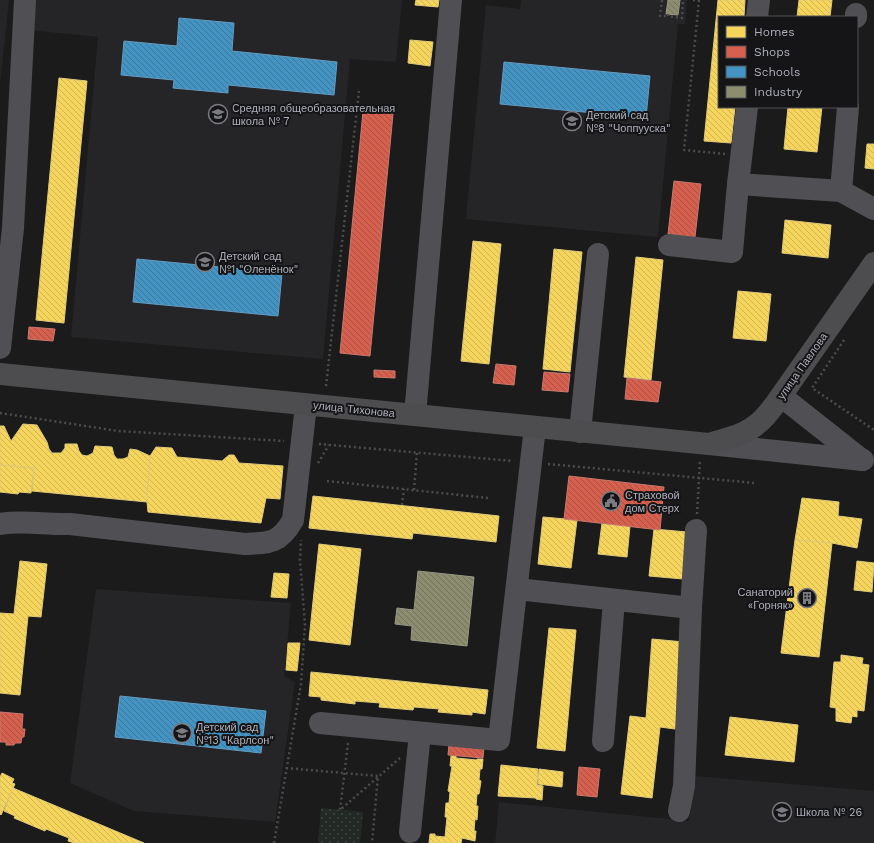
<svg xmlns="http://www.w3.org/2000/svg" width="874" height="843" viewBox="0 0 874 843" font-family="'Work Sans',sans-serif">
<defs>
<pattern id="park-dots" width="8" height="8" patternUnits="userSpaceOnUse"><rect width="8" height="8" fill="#232a25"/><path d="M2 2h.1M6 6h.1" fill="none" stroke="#404643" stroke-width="1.8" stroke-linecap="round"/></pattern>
<pattern id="homes-back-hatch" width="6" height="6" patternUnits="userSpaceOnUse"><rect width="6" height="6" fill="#f6d55c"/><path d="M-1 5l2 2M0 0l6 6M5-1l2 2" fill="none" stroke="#cfb555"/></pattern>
<pattern id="shops-back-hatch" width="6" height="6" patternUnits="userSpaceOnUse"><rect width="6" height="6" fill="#d6604d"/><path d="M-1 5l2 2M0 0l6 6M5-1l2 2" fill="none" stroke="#a55347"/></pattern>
<pattern id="schools-back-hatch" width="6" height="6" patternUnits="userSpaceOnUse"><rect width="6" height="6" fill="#4393c3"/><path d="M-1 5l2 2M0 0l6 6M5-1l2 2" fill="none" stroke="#3e7799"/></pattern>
<pattern id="industry-back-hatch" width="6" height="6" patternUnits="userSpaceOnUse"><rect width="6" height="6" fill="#8c8c6e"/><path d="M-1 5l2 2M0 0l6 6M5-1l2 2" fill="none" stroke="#72725e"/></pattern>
</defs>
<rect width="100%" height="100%" fill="#1b1b1b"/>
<!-- built -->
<g fill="#252527">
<polygon points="0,0 9,0 0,85"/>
<polygon points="32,0 402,0 396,62 350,59 323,359 71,337 98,37 29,30"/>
<polygon points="521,0 687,0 685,24 678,24 658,237 466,219 486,5 520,9"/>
<polygon points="96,589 291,603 284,676 295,682 275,822 134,811 70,783"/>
<polygon points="695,776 874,791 874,843 495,843 499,802 689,821"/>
</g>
<!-- park -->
<polygon fill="url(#park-dots)" points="321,808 363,812 360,843 318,843"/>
<!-- homes -->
<g fill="url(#homes-back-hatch)" stroke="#e0ca78">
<polygon points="416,0 439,0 438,7 415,5"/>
<polygon points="718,0 745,0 744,17 719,17 719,107 735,107 731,143 704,141"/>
<polygon points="799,0 832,0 830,17 797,17"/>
<polygon points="410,40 433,42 430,66 408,63"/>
<polygon points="59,78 87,81 64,323 36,320"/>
<polygon points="788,107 822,107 817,152 784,149"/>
<polygon points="867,144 874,144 874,169 865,168"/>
<polygon points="785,220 831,225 828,258 782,253"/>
<polygon points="473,241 501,244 489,364 461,361"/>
<polygon points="554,249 582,252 570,372 543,369"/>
<polygon points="636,257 663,260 651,380 624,377"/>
<polygon points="738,291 771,294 766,341 733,338"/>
<polygon points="23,424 37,425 47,442 49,449 52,453 61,453 65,448 65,444 77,444 79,451 82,455 87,456 93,453 95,446 112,447 114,455 117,459 123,459 128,457 130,449 137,450 150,456 147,502 32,491 34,468 0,465 0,426 4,426 11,441"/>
<polygon points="156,447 172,448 177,457 222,461 229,455 234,455 239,463 283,466 280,499 266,498 261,523 148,512 147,502 150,456"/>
<polygon points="0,465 34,468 31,493 19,492 18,494 0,492"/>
<polygon points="313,496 499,516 496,542 413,533 412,539 309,528"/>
<polygon points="802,498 839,502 838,516 862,519 857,548 832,543 795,540"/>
<polygon points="543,517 577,520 571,568 538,564"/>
<polygon points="602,523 630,526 627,557 598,554"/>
<polygon points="654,529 687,532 683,579 649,576"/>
<polygon points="795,540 832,543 819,657 781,653"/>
<polygon points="319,544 361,549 350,645 309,640"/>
<polygon points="20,561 47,564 41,617 28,616 20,695 0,693 0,613 14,614"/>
<polygon points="857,561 874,563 872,592 854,590"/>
<polygon points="274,573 289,574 287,598 271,597"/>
<polygon points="549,628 576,630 565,751 537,748"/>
<polygon points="652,639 684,642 675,729 660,727 652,798 621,794 630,716 646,718"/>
<polygon points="288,643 300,643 297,671 286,670"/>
<polygon points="841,655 863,658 862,664 869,665 864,711 857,710 857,717 852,716 851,723 836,721 836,708 830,707 834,662 841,662"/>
<polygon points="311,672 488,690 485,714 472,712 472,715 438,712 439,709 414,707 413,710 379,707 380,703 355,701 355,704 321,700 321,697 309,696"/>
<polygon points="730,717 798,725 794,762 725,755"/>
<polygon points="451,756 456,756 456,758 477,760 477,759 483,759 482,769 480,769 479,780 481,781 479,794 477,794 476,806 478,806 477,820 475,819 474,831 476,831 475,841 462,838 461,843 429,843 430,834 435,834 435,836 445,837 447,817 445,817 446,803 449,803 450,792 448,791 452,766 450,766"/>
<polygon points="501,765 538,769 537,785 543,786 542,800 536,799 536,798 498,796"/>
<polygon points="539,769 563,772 562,787 538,784"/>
<polygon points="2,773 14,779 12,783 15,784 1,815 0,814 0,777"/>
<polygon points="13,788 144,843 74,843 68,841 69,838 46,829 45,831 14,818 15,816 4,811"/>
</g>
<!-- shops -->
<g fill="url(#shops-back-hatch)" stroke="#ca786e">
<polygon points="363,111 393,114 370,356 340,353"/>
<polygon points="674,181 701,184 695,237 668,234"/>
<polygon points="29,327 55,329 53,341 28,339"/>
<polygon points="496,364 516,366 514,385 493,383"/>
<polygon points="374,370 395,371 395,378 374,377"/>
<polygon points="544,372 570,374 568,392 542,390"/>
<polygon points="627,378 661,382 658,402 625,399"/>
<polygon points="569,476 664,487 660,530 564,519"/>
<polygon points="0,712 23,714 22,729 25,729 24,737 22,737 21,743 15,743 14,745 6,745 6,742 0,742"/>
<polygon points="449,744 484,747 483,758 448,755"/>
<polygon points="579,767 600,769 597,797 577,795"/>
</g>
<!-- schools -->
<g fill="url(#schools-back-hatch)" stroke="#639cc0">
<polygon points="179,18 234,23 232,51 337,62 334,95 228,85 228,93 173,88 174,80 121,75 124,41 177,46"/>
<polygon points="504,62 650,76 646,118 500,104"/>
<polygon points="137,259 282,273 278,316 133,302"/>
<polygon points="120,696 266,711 261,753 115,737"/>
</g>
<!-- industry -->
<g fill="url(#industry-back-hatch)" stroke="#969785">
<polygon points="668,0 680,0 678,15 666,14"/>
<polygon points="418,571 474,577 467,646 411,640 412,626 395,624 397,608 414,610"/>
</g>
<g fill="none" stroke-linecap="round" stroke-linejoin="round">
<!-- path -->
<g stroke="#4b4c4f" stroke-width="2.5" stroke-dasharray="2 3" stroke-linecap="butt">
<polyline points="662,0 660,16 668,16"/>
<polyline points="693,0 699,1"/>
<polyline points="699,0 684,150 725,154"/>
<polyline points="668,14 668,16 682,18 683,0"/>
<polyline points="844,340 812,388 874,430"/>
<polyline points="326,386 359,91"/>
<polyline points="0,413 118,431 284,441"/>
<polyline points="319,444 513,461"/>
<polyline points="318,463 329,445"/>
<polyline points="548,464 755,483"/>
<polyline points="327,481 488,498"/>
<polyline points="414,490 417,452"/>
<polyline points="402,505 404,489"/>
<polyline points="697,514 700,461"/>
<polyline points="348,743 340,810 400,758"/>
<polyline points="286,768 378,776 372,843"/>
<polyline points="274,843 301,684 305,625 300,560 301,540"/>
</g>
<!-- minor -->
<g stroke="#505054" stroke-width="22">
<polyline points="757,17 759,0"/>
<polyline points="856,17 856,14"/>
<polyline points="747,107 738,184 841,191 874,209"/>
<polyline points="841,191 848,107"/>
<polyline points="669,245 732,252 738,184"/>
<polyline points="0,348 13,228 25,0"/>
<polyline points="781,396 862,460"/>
<polyline points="415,415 451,0"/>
<polyline points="580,432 598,254"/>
<polyline points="709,444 863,460"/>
<path d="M 0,524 C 24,520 46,525 70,524 L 245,544 C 270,543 280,543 293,520 L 306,405"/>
<polyline points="517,589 691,608"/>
<polyline points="320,723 499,740 535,427"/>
<polyline points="603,741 614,600"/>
<polyline points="679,811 684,786 691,608 696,530"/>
<polyline points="410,832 420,733"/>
</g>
<!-- major -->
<path stroke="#4d4d50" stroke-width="22" d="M 0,374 L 709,444 C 724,439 743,436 756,425 C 766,418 774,406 781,396 L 874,263"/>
</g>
<!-- icons -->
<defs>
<g id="school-ring" transform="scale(1)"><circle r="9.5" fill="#151517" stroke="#7b7c82" stroke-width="1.5"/><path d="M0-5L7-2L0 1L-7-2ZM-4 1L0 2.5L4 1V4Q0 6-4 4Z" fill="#7b7c82"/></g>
<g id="civic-ring" transform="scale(1)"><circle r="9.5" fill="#151517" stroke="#7b7c82" stroke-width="1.5"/><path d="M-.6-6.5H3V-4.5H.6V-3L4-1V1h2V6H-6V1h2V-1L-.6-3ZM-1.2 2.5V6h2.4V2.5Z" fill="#7b7c82"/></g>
<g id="building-ring" transform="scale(1)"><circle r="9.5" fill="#151517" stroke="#7b7c82" stroke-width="1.5"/><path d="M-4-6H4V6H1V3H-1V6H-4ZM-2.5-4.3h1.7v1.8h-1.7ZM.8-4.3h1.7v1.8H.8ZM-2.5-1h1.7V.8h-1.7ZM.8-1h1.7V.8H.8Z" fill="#7b7c82"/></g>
</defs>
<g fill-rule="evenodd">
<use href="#school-ring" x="218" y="114"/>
<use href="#school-ring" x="572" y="121"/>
<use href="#school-ring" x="205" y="262"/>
<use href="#civic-ring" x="611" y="501"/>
<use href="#building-ring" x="807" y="598"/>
<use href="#school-ring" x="182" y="733"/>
<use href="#school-ring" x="782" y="812"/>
</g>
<g text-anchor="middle" stroke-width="4" stroke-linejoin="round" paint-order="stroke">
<!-- poi labels -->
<g font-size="11" fill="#aeb0ba" stroke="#151517" text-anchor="start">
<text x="232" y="112">Cредняя общеобразовательная<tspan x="232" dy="13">школа № 7</tspan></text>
<text x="586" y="119">Детский сад<tspan x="586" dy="13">№8 "Чоппууска"</tspan></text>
<text x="219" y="260">Детский сад<tspan x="219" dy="13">№1 "Оленёнок"</tspan></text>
<text x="625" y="499">Страховой<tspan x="625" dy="13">дом Стерх</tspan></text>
<text x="793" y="596" text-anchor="end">Санаторий<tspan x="793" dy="13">«Горняк»</tspan></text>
<text x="196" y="731">Детский сад<tspan x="196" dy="13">№13 "Карлсон"</tspan></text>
<text x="796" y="816">Школа № 26</text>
</g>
<!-- street labels -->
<g font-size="11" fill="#aeb0ba" stroke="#151517">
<text transform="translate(802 366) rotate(-55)" y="4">улица Павлова</text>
<text transform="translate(354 409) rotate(6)" y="4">улица Тихонова</text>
</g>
</g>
<!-- legend -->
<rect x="718" y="16" width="140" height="92" fill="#151517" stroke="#525358"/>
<rect x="726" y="26" width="20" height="12" fill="#f6d55c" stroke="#525358"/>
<text x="754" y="36" font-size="12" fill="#aeb0ba">Homes</text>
<rect x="726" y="46" width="20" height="12" fill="#d6604d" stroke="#525358"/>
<text x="754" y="56" font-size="12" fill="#aeb0ba">Shops</text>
<rect x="726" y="66" width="20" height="12" fill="#4393c3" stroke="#525358"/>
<text x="754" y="76" font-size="12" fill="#aeb0ba">Schools</text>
<rect x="726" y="86" width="20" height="12" fill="#8c8c6e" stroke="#525358"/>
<text x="754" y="96" font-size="12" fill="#aeb0ba">Industry</text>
</svg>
